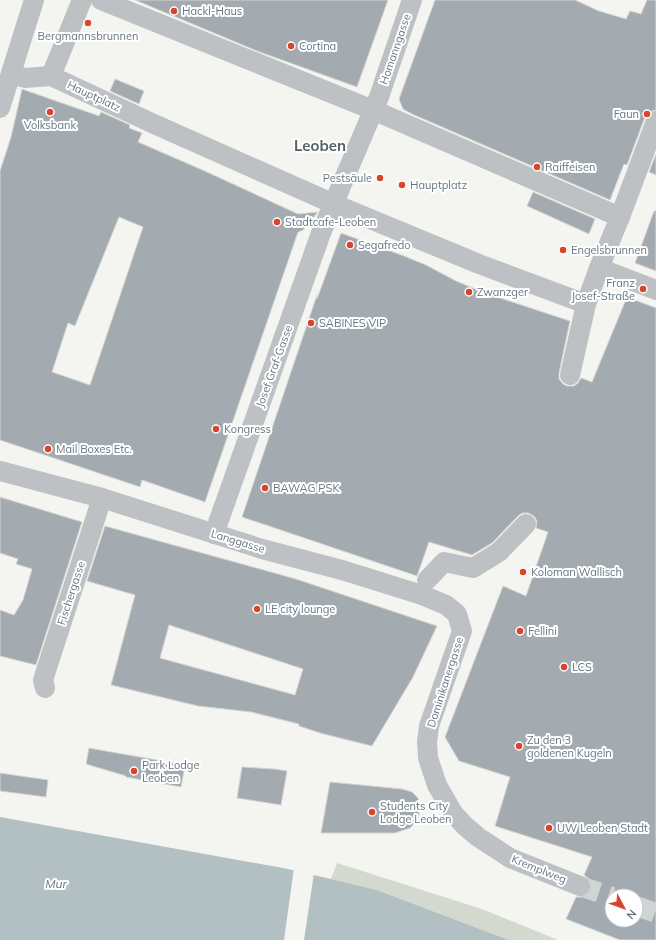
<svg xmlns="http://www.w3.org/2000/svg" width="656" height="940" viewBox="0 0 656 940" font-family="Mulish,sans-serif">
<rect width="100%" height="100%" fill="#f4f4f0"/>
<!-- green -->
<polygon fill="#d4d9d0" points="337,863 482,909 558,940 509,940 377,890 331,879"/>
<!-- water -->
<polygon fill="#b2c0c3" points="0,817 283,868 331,879 377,890 509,940 0,940"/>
<!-- pier -->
<polygon fill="#f4f4f0" points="294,868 314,873 304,940 284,940"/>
<!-- building -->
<g fill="#a3abb0" stroke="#d5d5d3" fill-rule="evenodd">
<polygon points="135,0 388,0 357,87 257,51"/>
<polygon points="435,0 575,0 599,11 626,19 630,11 641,14 647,0 656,0 656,110 649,112 645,117 627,165 624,164 610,200 412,114 403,109 399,99"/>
<polygon points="115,79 144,91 139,104 110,91"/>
<path d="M 22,89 L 99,116 L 101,112 L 130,125 L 129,128 L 142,133 L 138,142 L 207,172 L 298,214 L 318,212 L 303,230 L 298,232 L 205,502 L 142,480 L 140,487 L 0,440 L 0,171 L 11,137 ZM 119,217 L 143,227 L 90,385 L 52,372 L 68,323 L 75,326 Z"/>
<polygon points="656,154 656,175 649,172"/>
<polygon points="533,192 595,219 589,234 527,206"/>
<polygon points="654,211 656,211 656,271 635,263"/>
<path d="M 341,233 L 404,256 L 426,265 L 456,281 L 485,293 L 570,321 L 559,373 L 559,379 L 563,384 L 567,386 L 574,386 L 578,383 L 581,378 L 592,382 L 627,297 L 656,308 L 656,940 L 620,940 L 566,919 L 576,897 L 582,897 L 587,895 L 590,891 L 591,884 L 589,879 L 584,875 L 592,857 L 495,826 L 510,777 L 459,761 L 445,737 L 503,586 L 526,596 L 548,532 L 536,528 L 537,521 L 534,516 L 528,513 L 522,513 L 518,516 L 492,543 L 472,555 L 429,542 L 417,576 L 242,517 L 317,295 L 317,299 ZM 612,896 L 636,896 L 636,920 L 612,920 Z"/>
<polygon points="0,497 82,522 36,665 0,656 0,610 14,615 23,600 32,569 16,564 18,559 0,553"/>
<path d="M 105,526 L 296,579 L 437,626 L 413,677 L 372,746 L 320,733 L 299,726 L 299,724 L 251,712 L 198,706 L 111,685 L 135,595 L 87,581 ZM 169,625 L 303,669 L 295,695 L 160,658 Z"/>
<polygon points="89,748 185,765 181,787 126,777 126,776 86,764"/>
<polygon points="242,767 275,769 287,771 281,805 237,798"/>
<polygon points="0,773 48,780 46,797 0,791"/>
<polygon points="330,782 402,789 412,792 418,798 420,806 418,819 410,828 395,833 321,833"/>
</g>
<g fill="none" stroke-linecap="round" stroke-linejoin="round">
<!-- street-tunnel -->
<g stroke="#d0d4d4" stroke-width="20" stroke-dasharray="20 10" stroke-linecap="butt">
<polyline points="580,886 612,897"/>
<polyline points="636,906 656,913"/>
</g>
<!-- street -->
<g stroke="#bdc1c4" stroke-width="20">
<polyline points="101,0 373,110 620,217"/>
<polyline points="11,74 25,78 51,76 154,124 334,204 479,264 586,304 599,268"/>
<polyline points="51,76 82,0"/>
<polyline points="0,108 34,0"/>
<polyline points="656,121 620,217 599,268 656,290"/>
<polyline points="570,375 586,304"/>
<polyline points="0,471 102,498 262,549 342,570 422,595 446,605 457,614 462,631 429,726 427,742 428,758 437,785 453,813 465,826 478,837 510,858 580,886"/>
<polyline points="214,534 321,233 379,97 412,0"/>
<polyline points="427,580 444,562 473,568 499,552 526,524"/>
<polyline points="45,688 43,680 102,498"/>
</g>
</g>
<!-- markers -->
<g fill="#d8442c" stroke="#fff" stroke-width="1.5">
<circle cx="174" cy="11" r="4"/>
<circle cx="88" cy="23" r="4"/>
<circle cx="291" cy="46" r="4"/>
<circle cx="50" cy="112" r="4"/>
<circle cx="647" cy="114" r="4"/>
<circle cx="537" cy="167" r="4"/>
<circle cx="380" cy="178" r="4"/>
<circle cx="402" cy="185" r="4"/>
<circle cx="277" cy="222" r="4"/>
<circle cx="350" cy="245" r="4"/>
<circle cx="563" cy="250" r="4"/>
<circle cx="643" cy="289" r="4"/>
<circle cx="469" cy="292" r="4"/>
<circle cx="311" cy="323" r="4"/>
<circle cx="216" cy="429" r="4"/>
<circle cx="48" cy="449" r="4"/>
<circle cx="265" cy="488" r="4"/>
<circle cx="523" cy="572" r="4"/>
<circle cx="257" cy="609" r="4"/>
<circle cx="520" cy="631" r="4"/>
<circle cx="564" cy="667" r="4"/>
<circle cx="519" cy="746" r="4"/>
<circle cx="134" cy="771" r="4"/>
<circle cx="372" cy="812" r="4"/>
<circle cx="549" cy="828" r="4"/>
</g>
<g text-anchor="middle" stroke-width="4" stroke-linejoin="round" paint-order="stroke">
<!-- poi labels -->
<g font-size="11" fill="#657680" stroke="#fff" text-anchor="start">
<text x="182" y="15">Hackl-Haus</text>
<text x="88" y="40" text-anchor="middle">Bergmannsbrunnen</text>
<text x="299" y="50">Cortina</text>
<text x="639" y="118" text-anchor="end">Faun</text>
<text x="50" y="129" text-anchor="middle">Volksbank</text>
<text x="545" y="171">Raiffeisen</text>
<text x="372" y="182" text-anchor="end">Pestsäule</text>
<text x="410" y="189">Hauptplatz</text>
<text x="285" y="226">Stadtcafe-Leoben</text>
<text x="358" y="249">Segafredo</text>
<text x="571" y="254">Engelsbrunnen</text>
<text x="635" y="287" text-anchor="end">Franz<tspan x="635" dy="13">Josef-Straße</tspan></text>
<text x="477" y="296">Zwanzger</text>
<text x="319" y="327">SABINES VIP</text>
<text x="224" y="433">Kongress</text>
<text x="56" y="453">Mail Boxes Etc.</text>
<text x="273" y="492">BAWAG PSK</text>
<text x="531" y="576">Koloman Wallisch</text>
<text x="265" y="613">LE city lounge</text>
<text x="528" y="635">Fellini</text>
<text x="572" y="671">LCS</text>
<text x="527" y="744">Zu den 3<tspan x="527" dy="13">goldenen Kugeln</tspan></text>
<text x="142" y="769">Park Lodge<tspan x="142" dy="13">Leoben</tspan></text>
<text x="380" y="810">Students City<tspan x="380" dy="13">Lodge Leoben</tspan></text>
<text x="557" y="832">UW Leoben Stadt</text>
</g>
<!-- street labels -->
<g font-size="11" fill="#657680" stroke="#fff">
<text transform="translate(395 49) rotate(-71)" y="4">Homanngasse</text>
<text transform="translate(94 96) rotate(25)" y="4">Hauptplatz</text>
<text transform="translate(274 366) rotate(-70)" y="4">Josef Graf-Gasse</text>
<text transform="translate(238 541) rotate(17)" y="4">Langgasse</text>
<text transform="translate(71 593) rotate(-72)" y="4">Fischergasse</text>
<text transform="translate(445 682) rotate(-72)" y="4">Dominikanergasse</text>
<text transform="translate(539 869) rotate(22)" y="4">Kremplweg</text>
</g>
<!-- water labels -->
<g font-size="12" font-style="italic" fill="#60787d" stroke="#fff">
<text x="56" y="888">Mur</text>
</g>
<!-- district labels -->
<g font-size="15" font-weight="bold" fill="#525f65" stroke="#fff">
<text x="320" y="151">Leoben</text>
</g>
</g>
<!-- north arrow -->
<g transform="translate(624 908) rotate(131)"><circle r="19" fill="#ffffff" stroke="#c1c8cc"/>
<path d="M0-3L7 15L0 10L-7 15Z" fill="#d8442c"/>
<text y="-6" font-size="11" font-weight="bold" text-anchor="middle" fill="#657680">N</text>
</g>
</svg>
